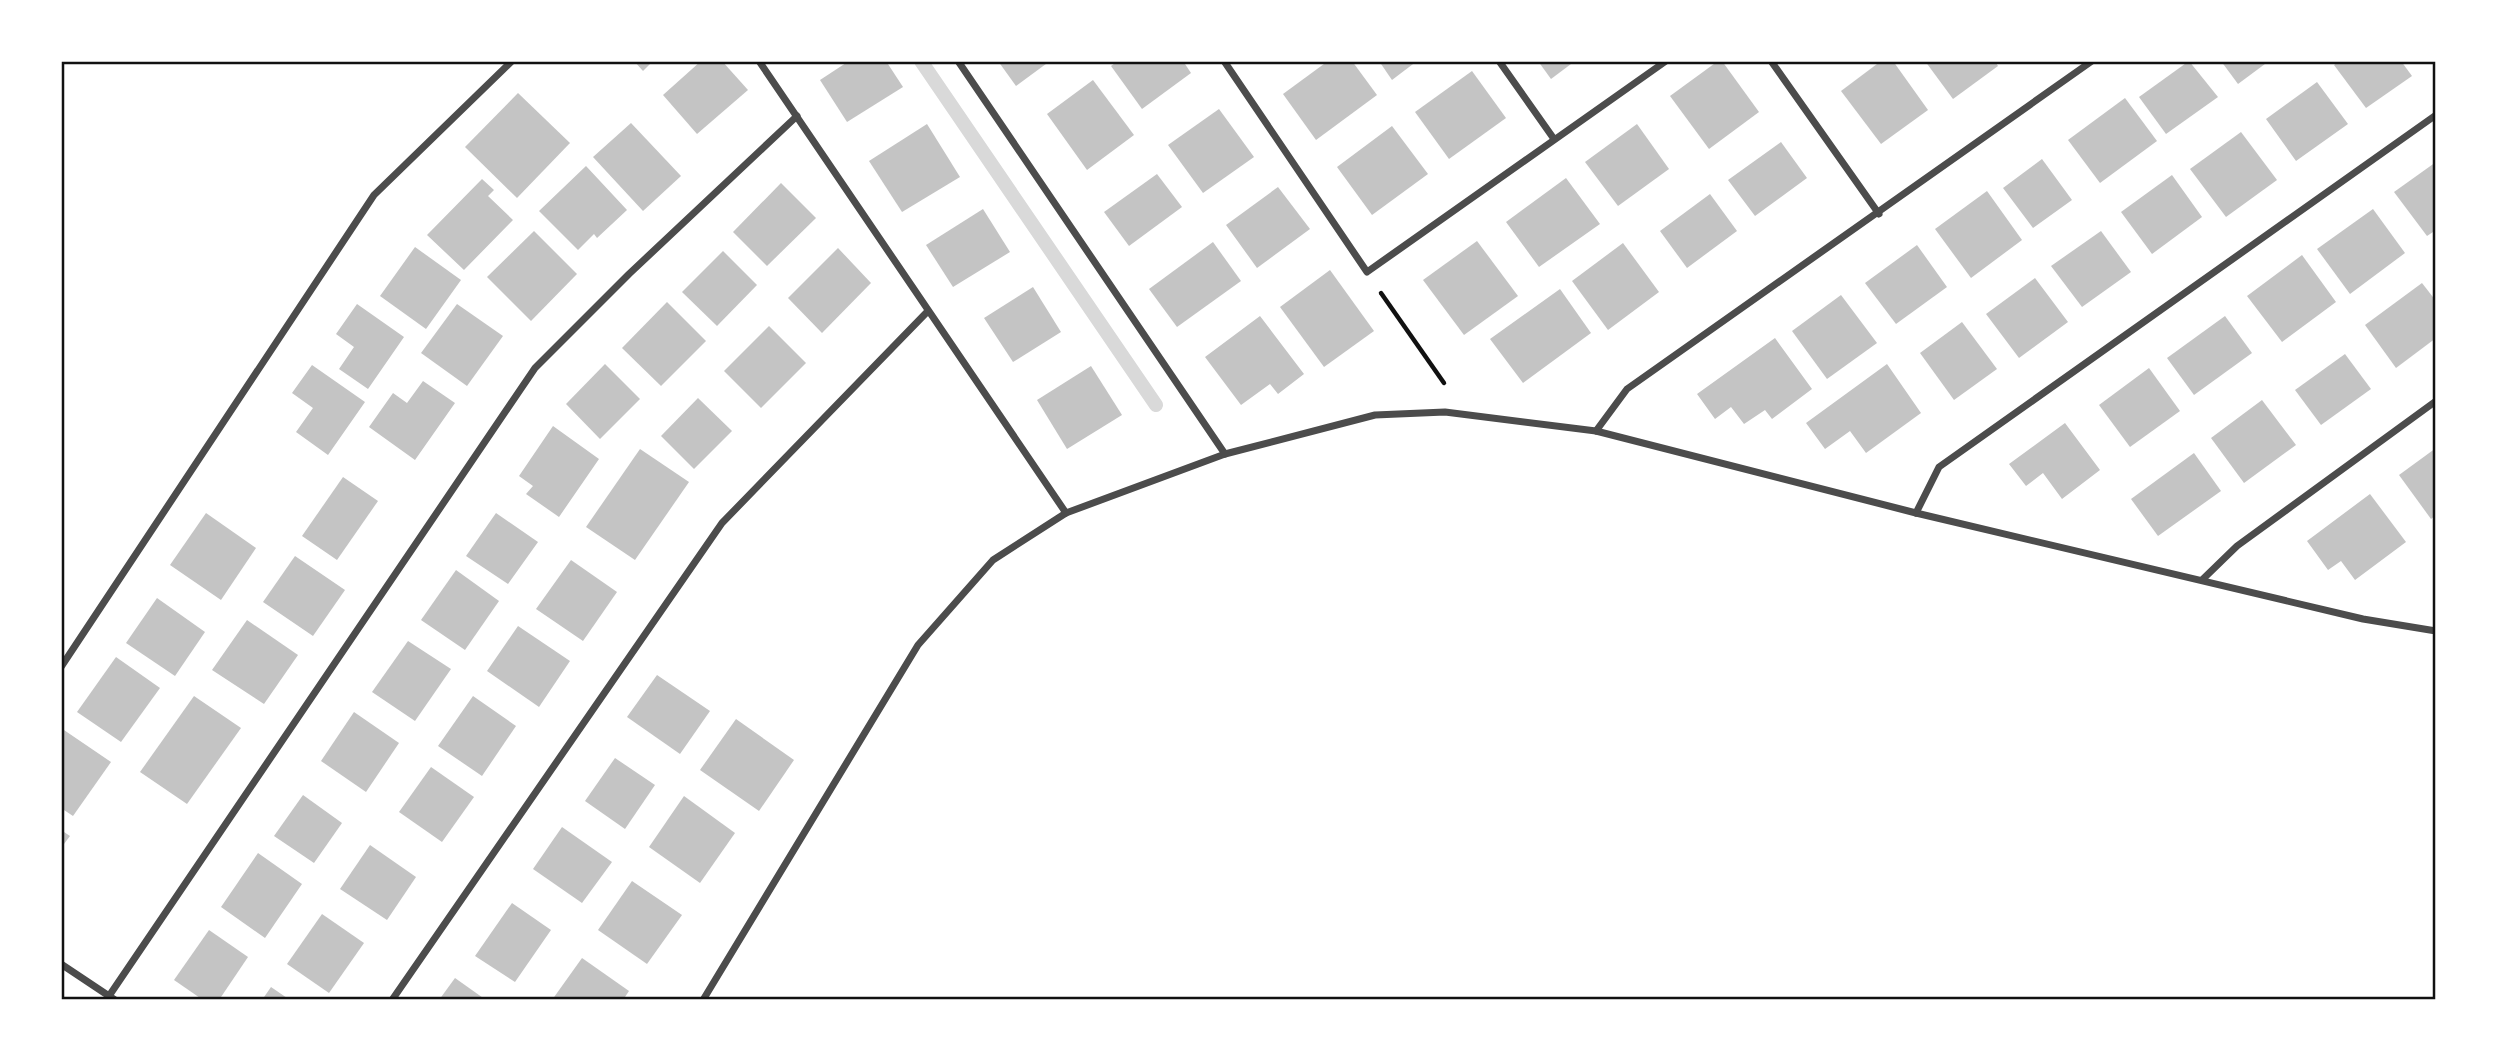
<svg xmlns="http://www.w3.org/2000/svg" width="2497" height="1061" viewBox="0 0 2497 1061" font-family="Figtree,sans-serif">
<rect width="100%" height="100%" fill="#fff"/>
<g fill="none" stroke-linecap="round" stroke-linejoin="round">
<!-- stream -->
<polyline stroke="#d9d9d9" stroke-width="14" points="921,61 1156,405"/>
</g>
<!-- building -->
<g fill="#c4c4c4">
<polygon points="634,61 653,61 643,71"/>
<polygon points="701,61 722,61 748,90 697,134 663,95"/>
<polygon points="849,61 886,61 903,87 847,122 820,80"/>
<polygon points="998,61 1050,61 1016,86"/>
<polygon points="1118,61 1183,61 1191,73 1142,109 1111,66"/>
<polygon points="1328,61 1352,61 1377,95 1316,140 1283,94"/>
<polygon points="1379,61 1417,61 1392,80"/>
<polygon points="1538,61 1575,61 1551,79"/>
<polygon points="1718,61 1722,61 1759,112 1709,149 1670,96"/>
<polygon points="1881,61 1893,61 1928,110 1881,144 1841,91"/>
<polygon points="1925,61 1995,61 1998,66 1953,99"/>
<polygon points="2189,61 2218,97 2166,134 2139,97"/>
<polygon points="2221,61 2269,61 2238,84"/>
<polygon points="2339,61 2401,61 2412,76 2366,108 2334,65"/>
<polygon points="1472,71 1506,118 1449,159 1415,112"/>
<polygon points="1093,80 1134,135 1087,170 1047,114"/>
<polygon points="2317,82 2348,124 2296,161 2266,119"/>
<polygon points="518,93 570,143 517,198 465,147"/>
<polygon points="2125,98 2157,141 2100,183 2068,140"/>
<polygon points="1219,109 1254,157 1203,193 1168,145"/>
<polygon points="631,123 681,176 643,211 593,157"/>
<polygon points="927,124 960,177 902,212 869,161"/>
<polygon points="1637,124 1669,169 1618,206 1585,162"/>
<polygon points="1392,126 1428,174 1372,215 1337,167"/>
<polygon points="2241,132 2277,180 2226,217 2190,169"/>
<polygon points="1781,142 1807,178 1755,216 1728,180"/>
<polygon points="2042,159 2072,200 2033,228 2003,188"/>
<polygon points="2436,162 2436,230 2427,236 2394,192"/>
<polygon points="586,166 627,210 597,238 594,234 578,250 539,211"/>
<polygon points="1157,174 1182,207 1129,246 1104,212"/>
<polygon points="2172,175 2202,217 2152,254 2121,212"/>
<polygon points="1566,178 1600,224 1539,267 1506,222"/>
<polygon points="482,179 494,190 488,196 513,220 464,270 427,235"/>
<polygon points="781,183 816,218 767,266 733,232"/>
<polygon points="1278,187 1310,229 1257,268 1226,225"/>
<polygon points="1987,191 2022,240 1971,278 1935,229"/>
<polygon points="1710,194 1737,231 1687,268 1660,231"/>
<polygon points="983,209 1010,252 953,287 926,245"/>
<polygon points="2373,209 2405,253 2350,294 2317,249"/>
<polygon points="534,231 577,274 531,321 487,277"/>
<polygon points="2101,231 2131,272 2082,307 2051,266"/>
<polygon points="1477,241 1518,296 1464,335 1423,280"/>
<polygon points="1213,242 1241,281 1177,327 1149,289"/>
<polygon points="1623,243 1659,292 1608,330 1572,281"/>
<polygon points="1917,245 1947,287 1896,324 1865,283"/>
<polygon points="415,247 461,280 426,329 380,296"/>
<polygon points="838,248 871,283 822,333 788,298"/>
<polygon points="723,251 757,285 717,326 682,292"/>
<polygon points="2302,255 2336,302 2282,342 2247,296"/>
<polygon points="1330,270 1374,331 1324,367 1280,307"/>
<polygon points="2035,278 2068,322 2019,358 1986,314"/>
<polygon points="2422,283 2436,301 2436,338 2396,368 2365,325"/>
<polygon points="1033,287 1061,332 1013,362 984,318"/>
<polygon points="1560,289 1591,333 1523,383 1490,339"/>
<polygon points="1841,295 1877,343 1827,379 1792,331"/>
<polygon points="667,302 706,341 661,386 622,348"/>
<polygon points="357,304 404,337 368,389 339,369 354,347 336,334"/>
<polygon points="457,304 503,336 467,386 421,353"/>
<polygon points="1260,316 1304,374 1278,394 1270,384 1241,405 1205,357"/>
<polygon points="2225,316 2252,353 2194,395 2167,358"/>
<polygon points="1962,322 1997,369 1954,400 1920,353"/>
<polygon points="769,326 806,363 761,408 724,371"/>
<polygon points="1775,338 1812,389 1772,419 1765,410 1744,424 1731,407 1715,419 1697,394"/>
<polygon points="2345,354 2371,389 2321,425 2295,390"/>
<polygon points="605,364 640,399 600,439 566,404"/>
<polygon points="1887,364 1921,413 1866,453 1850,431 1825,449 1806,423"/>
<polygon points="312,365 365,402 328,455 296,432 313,408 292,393"/>
<polygon points="1091,366 1122,415 1067,449 1037,400"/>
<polygon points="2149,368 2180,411 2130,447 2099,405"/>
<polygon points="423,381 455,403 415,460 369,427 393,393 407,403"/>
<polygon points="698,398 732,431 694,469 661,436"/>
<polygon points="2262,400 2296,445 2244,483 2211,438"/>
<polygon points="2065,423 2100,470 2062,499 2043,473 2026,486 2009,464"/>
<polygon points="553,426 599,459 559,517 526,494 533,486 519,476"/>
<polygon points="2436,448 2436,515 2431,519 2399,475"/>
<polygon points="640,449 689,482 635,560 586,527"/>
<polygon points="2194,453 2221,491 2158,536 2131,499"/>
<polygon points="343,477 378,501 337,560 302,536"/>
<polygon points="2370,494 2406,542 2355,580 2341,561 2328,570 2307,541"/>
<polygon points="206,513 256,548 221,600 170,565"/>
<polygon points="496,513 538,542 508,584 466,556"/>
<polygon points="295,556 345,590 313,636 263,602"/>
<polygon points="571,560 617,592 583,641 536,609"/>
<polygon points="456,570 499,601 465,650 421,620"/>
<polygon points="157,598 205,632 175,676 126,643"/>
<polygon points="247,620 298,655 264,704 212,670"/>
<polygon points="518,626 570,661 539,707 487,671"/>
<polygon points="408,641 451,669 415,721 372,692"/>
<polygon points="116,657 160,688 121,742 77,712"/>
<polygon points="657,675 710,711 680,754 627,717"/>
<polygon points="194,696 241,728 187,804 140,772"/>
<polygon points="473,696 516,726 482,776 438,746"/>
<polygon points="354,712 399,743 366,792 321,761"/>
<polygon points="736,719 794,760 759,811 700,770"/>
<polygon points="61,728 111,762 73,816 61,808"/>
<polygon points="615,758 655,785 625,829 585,801"/>
<polygon points="431,767 474,797 442,842 399,812"/>
<polygon points="303,795 342,823 314,863 274,836"/>
<polygon points="684,796 735,833 700,883 649,847"/>
<polygon points="562,827 612,862 582,903 533,869"/>
<polygon points="61,830 70,836 61,848"/>
<polygon points="370,845 416,877 387,920 340,889"/>
<polygon points="258,853 302,884 265,938 221,907"/>
<polygon points="632,881 682,915 647,964 598,930"/>
<polygon points="512,903 551,930 515,982 475,956"/>
<polygon points="322,914 364,943 329,993 287,964"/>
<polygon points="209,930 248,957 219,1000 203,1000 174,980"/>
<polygon points="582,958 629,991 623,1000 552,1000"/>
<polygon points="455,978 486,1000 439,1000"/>
<polygon points="271,987 290,1000 262,1000"/>
</g>
<g fill="none" stroke-linecap="round" stroke-linejoin="round">
<!-- path -->
<polyline stroke="#111" stroke-width="4.5" points="1381,293 1444,383"/>
<!-- minor -->
<g stroke="#4c4c4c" stroke-width="7">
<polyline points="759,61 1066,513"/>
<polyline points="958,61 1225,454"/>
<polyline points="1224,61 1367,272 1666,61"/>
<polyline points="1499,61 1554,139"/>
<polyline points="1771,61 1879,214"/>
<polyline points="1596,431 1627,389 2092,61"/>
<polyline points="1916,513 1939,467 2436,115"/>
<polyline points="2203,579 2237,546 2436,401"/>
<polyline points="61,667 374,195 512,61"/>
<polyline points="61,964 115,1000"/>
<polyline points="109,996 535,368 629,274 797,116"/>
<polyline points="392,1000 722,523 927,312"/>
<polyline points="703,1000 918,645 993,560 1066,513 1225,454 1375,415 1445,412 1596,431 1916,513 2363,619 2436,631"/>
</g>
</g>
<!-- border -->
<rect width="2497" height="1061" fill="none" stroke="#ffffff" stroke-width="126"/>
<rect x="63" y="63" width="2371" height="935" fill="none" stroke="#111" stroke-width="2.5"/>
</svg>
